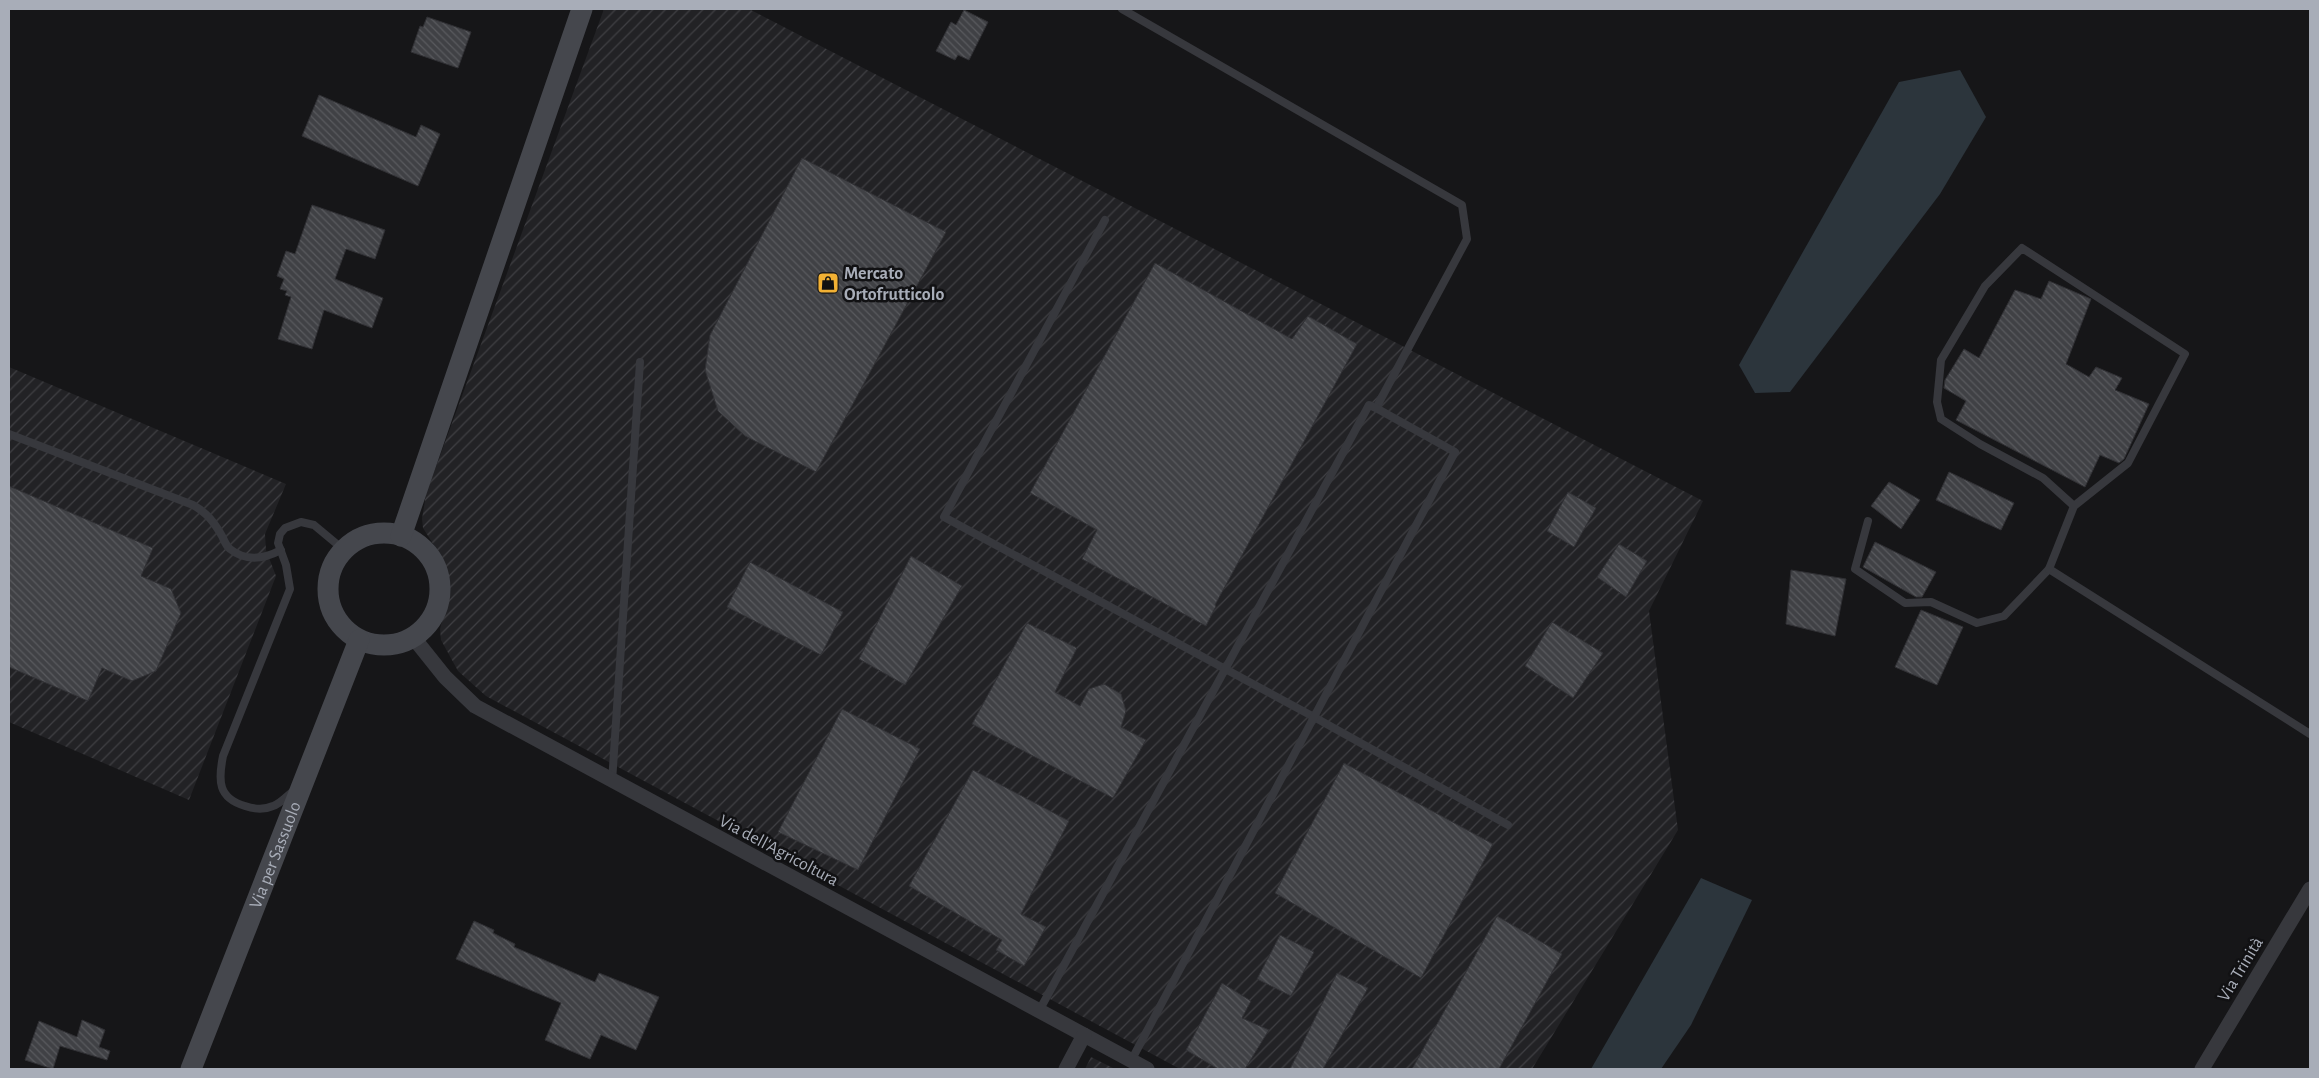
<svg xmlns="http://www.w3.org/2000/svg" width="2319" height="1078" viewBox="0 0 2319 1078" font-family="'Alegreya Sans',sans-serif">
<defs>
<pattern id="industrial-furrows" width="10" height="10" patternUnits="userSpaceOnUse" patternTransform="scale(1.25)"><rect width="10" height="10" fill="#222225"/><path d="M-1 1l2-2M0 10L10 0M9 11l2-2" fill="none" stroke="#3f3f43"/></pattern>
<pattern id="building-back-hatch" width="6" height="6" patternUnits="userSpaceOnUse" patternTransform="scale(1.25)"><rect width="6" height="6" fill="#404145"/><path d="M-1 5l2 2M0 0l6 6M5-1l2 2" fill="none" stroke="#595a5e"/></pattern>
</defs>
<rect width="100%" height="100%" fill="#161618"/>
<!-- industrial -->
<g fill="url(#industrial-furrows)">
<polygon points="604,9 749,9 1703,501 1649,611 1678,830 1532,1069 1180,1069 486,696 458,671 441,640 440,629 450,591 448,574 440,555 423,528 422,519 426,494"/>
<polygon points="9,367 286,484 265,534 266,550 276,576 189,800 9,722"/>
<polygon points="1091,1057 1115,1069 1085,1069"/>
</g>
<!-- water -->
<g fill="#2c353c">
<polygon points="1960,70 1986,117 1940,194 1790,392 1755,393 1739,365 1899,82"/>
<polygon points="1701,878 1752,900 1691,1025 1661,1069 1591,1069"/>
</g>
<!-- building -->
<g fill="url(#building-back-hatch)" stroke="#303034">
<polygon points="964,10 988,22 969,60 958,55 955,60 936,51 951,22 956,25"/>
<polygon points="427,17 471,32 458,68 411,52 420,26 423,27"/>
<polygon points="319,95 416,137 421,125 440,134 418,186 302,136"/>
<polygon points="802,158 946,232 816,472 745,436 718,411 705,370 710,335"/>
<polygon points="312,205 385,230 375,259 346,249 335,279 383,298 372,328 324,310 312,349 278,339 291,297 285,295 287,291 280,289 284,279 277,276 286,251 295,254"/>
<polygon points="1155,263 1292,339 1308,316 1357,344 1215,605 1216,606 1206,626 1082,559 1097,530 1030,493"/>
<polygon points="2049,281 2091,299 2066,364 2089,377 2096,367 2122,378 2115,390 2149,404 2124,459 2119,463 2100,455 2085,487 1956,420 1966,401 1944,388 1945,380 1964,349 1979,358 2015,290 2041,299"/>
<polygon points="1949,472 2014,503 2001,530 1936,500"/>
<polygon points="1889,482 1920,500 1901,529 1871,506"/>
<polygon points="9,486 153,548 141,576 171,589 181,613 156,671 132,681 102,668 88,701 9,667"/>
<polygon points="1568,492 1596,508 1574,547 1547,531"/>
<polygon points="1875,542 1936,572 1922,597 1916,597 1863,567"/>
<polygon points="1619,544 1647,561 1626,597 1597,577"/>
<polygon points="911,556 962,586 905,685 859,659"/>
<polygon points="750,562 843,612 821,655 727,607"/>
<polygon points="1791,570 1846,579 1835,636 1786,624"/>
<polygon points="1921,610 1963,627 1937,685 1895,667"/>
<polygon points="1552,622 1603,653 1573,698 1525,666"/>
<polygon points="1027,623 1077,648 1055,692 1080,706 1089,689 1104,684 1121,694 1126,711 1121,727 1146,740 1113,798 972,724"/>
<polygon points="842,709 920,749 858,870 778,832"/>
<polygon points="1344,763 1493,844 1421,978 1275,893"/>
<polygon points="973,770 1069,821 1021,914 1046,927 1024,966 996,950 1002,940 909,886"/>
<polygon points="1497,916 1562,954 1499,1069 1412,1069"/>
<polygon points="474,921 494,930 493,933 515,944 514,947 595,982 599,973 659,997 636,1050 601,1035 590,1059 545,1040 561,1003 456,959"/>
<polygon points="1280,935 1314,952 1291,996 1257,979"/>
<polygon points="1337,973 1368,988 1323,1069 1290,1069"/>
<polygon points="1222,983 1251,1001 1242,1018 1269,1030 1245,1069 1218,1069 1186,1050"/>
<polygon points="82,1020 105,1030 99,1047 110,1051 107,1060 60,1046 53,1069 25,1060 39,1021 77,1037"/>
</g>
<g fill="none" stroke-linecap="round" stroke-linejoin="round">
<!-- lane -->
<g stroke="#37383d" stroke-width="8">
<polyline points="1122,9 1462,205 1467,239 1376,408"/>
<polyline points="1105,220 944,517 1314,717 1508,825"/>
<path d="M 9,434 L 193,505 C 207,513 214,522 222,536 C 224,540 226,546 230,549 C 246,562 264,559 281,550"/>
<polyline points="1868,521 1855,569 1905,603 1931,602 1977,623 2004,616 2049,569 2310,734"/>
<polyline points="2049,569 2074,506 2043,478 1980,444 1941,419 1937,402 1941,360 1985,286 2022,248 2185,354 2128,463 2074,506"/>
<polyline points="612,782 640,362"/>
<path d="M 292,792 C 286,797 280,804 273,806 C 264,810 254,809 245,806 C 218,798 218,781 223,756 L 290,589 L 286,565 L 278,543 L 280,534 L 285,528 L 301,522 L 314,525 L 344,550"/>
<polyline points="1039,1011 1369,405 1376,408 1455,452 1131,1061"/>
</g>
<!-- street -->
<g stroke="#37383d" stroke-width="15">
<polyline points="413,637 445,677 475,706 1147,1069"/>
<polyline points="1066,1069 1084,1035"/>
<polyline points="2202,1069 2310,889"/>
</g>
<!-- secondary -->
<g stroke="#45474d" stroke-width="21">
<circle cx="384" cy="589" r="56"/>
<polyline points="401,536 582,9"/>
<path id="s1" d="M 191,1069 L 359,640"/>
</g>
</g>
<!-- icons -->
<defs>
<g id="shop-square" transform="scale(1.125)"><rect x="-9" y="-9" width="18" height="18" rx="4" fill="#f2b134" stroke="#111113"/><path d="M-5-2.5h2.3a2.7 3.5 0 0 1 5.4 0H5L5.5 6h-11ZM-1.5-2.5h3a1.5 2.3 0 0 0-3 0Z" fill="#111"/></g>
</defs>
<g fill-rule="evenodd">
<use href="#shop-square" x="828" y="283"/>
</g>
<g text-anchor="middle" stroke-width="5" stroke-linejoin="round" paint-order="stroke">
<!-- poi labels -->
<g font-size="18" font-weight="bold" fill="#a8adb8" stroke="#111113" text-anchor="start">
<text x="844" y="279">Mercato<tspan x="844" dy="21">Ortofrutticolo</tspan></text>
</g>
<!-- street labels -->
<g font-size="18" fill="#a8adb8" stroke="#111113">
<text transform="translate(779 850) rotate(28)" y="6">Via dell'Agricoltura</text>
<text dy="6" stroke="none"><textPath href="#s1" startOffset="230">Via per Sassuolo</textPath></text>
<text transform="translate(2240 969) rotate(-59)" y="6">Via Trinità</text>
</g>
</g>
<!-- border -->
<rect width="2319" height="1078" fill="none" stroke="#a8adb8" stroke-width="20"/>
</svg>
